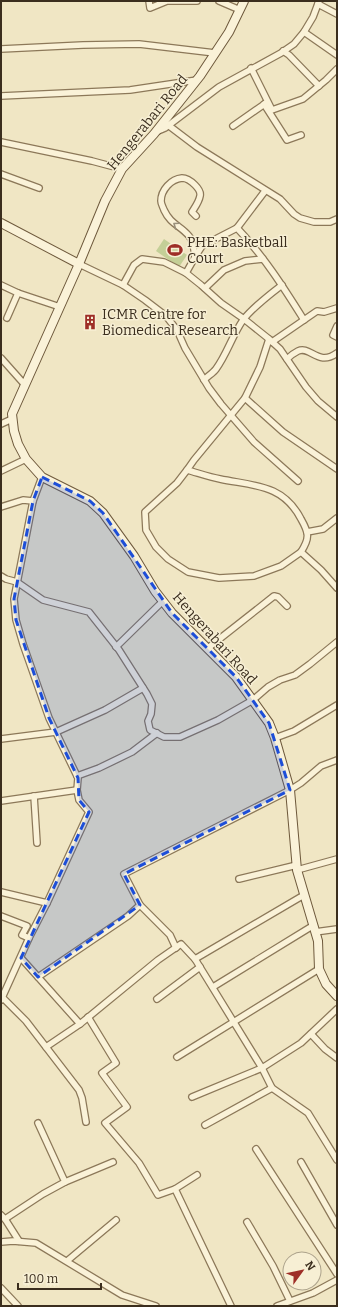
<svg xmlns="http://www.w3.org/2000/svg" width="338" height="1307" viewBox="0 0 338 1307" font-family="Bitter,serif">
<rect width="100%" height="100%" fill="#f0e6c4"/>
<!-- green -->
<polygon fill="#c4cf97" points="164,239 187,255 179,267 156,251"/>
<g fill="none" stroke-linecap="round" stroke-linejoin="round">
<!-- street casing -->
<g stroke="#8c7859" stroke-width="8">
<g id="street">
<polyline points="149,1 150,8 167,1 197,1"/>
<polyline points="219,1 240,10"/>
<polyline points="318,4 337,14"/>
<polyline points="304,32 337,55"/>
<polyline points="1,49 83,45 139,44 215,53"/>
<polyline points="283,51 289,55 319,86"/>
<polyline points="251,68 272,110 303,99 326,80 337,69"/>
<polyline points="1,96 130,90 197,80"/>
<polyline points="264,104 287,140 301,135"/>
<polyline points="168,125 197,147 280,199 294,214 300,218 314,222 330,222 337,219"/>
<polyline points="233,126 266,103"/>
<polyline points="158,131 165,128 219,87 281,53 294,44 304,32 313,17 319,1"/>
<polyline points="1,142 92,161 122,169"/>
<polyline points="1,174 39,188"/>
<polyline points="237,228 265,191"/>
<path d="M 195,257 C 194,250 194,242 189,236 C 180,225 171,225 164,210 C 163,207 161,204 161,201 C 161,190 171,179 182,178 C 188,178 192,182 195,185 C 198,188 201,192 200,196 C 199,202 195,207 192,212 L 196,216"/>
<polyline points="79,264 123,285 145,300 166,316 177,330 185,348 209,388 221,404 254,442 298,481"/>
<path d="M 186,273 L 195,257 L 202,246 L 237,228 C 263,255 284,288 304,320"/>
<polyline points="1,285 18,293 60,307"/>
<polyline points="123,285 134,265 142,259 164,262 186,273 201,285 221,303 244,319 269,339 280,349 306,387 318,401 337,417"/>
<polyline points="205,288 224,270 245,261 263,259"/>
<polyline points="7,318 18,293"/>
<polyline points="337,326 333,335 337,337"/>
<path d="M 269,339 L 260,367 L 245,398 L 194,460 L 187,470 C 198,473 209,477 220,479 C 254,486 283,484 301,519 C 309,533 310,538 301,552 L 321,570 L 337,588"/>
<polyline points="272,342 317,311 324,312 337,308"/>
<polyline points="1,358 25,385"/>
<path d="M 287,359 C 290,356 294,353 298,351 C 310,345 318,367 337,353"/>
<path d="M 204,380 C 208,376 213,373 216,369 C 227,354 232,336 243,320 C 253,307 269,295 282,285"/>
<polyline points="245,398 283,432 337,469"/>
<polyline points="1,424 12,419"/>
<polyline points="187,470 177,483 145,512 146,530 156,547 168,559 188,572 219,578 254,576 281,566 301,552"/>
<polyline points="1,471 26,459"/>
<polyline points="1,507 23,500 33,501"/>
<polyline points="307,532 323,529 337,518"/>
<polyline points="1,576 6,579 17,582 43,600 89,612 119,650 147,694 152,704 151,714 148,721 150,730 164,737 180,737 218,720 253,700 268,687 280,680 295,675 310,664 337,642"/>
<polyline points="116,647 163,601"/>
<polyline points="208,648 274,596 278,597 287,606"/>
<polyline points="275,738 294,731 337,705"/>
<polyline points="1,739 56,732 105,710 143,688"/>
<polyline points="77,776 99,768 132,752 157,733"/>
<polyline points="34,796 37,843"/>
<polyline points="1,801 77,790"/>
<polyline points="297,870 337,859"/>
<polyline points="239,879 297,865"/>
<polyline points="1,892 47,903"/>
<polyline points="140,905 170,935 176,948"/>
<polyline points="1,916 27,926 22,935 29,938"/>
<polyline points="315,932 337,929"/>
<polyline points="21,958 80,1024"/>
<polyline points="195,959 262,1068 272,1088 308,1113 337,1160"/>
<polyline points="38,977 128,916 140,905 124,874 290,790 301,783 321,766 337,760"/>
<polyline points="213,987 314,925"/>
<polyline points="2,997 26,1021 79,1090 82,1098 86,1122"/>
<polyline points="157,999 200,967"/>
<polyline points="1,1000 29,938 47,903 89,812 79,800 77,790 78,778 49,718 23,644 16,620 14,599 33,501 42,477"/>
<polyline points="88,1017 116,1063 102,1073 127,1107 105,1123 139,1163 158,1195 175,1189"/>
<polyline points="311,1034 325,1049 337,1058"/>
<polyline points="46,1047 80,1024 158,960 181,944 195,959 304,895"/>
<polyline points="177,1057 319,969"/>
<polyline points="192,1097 262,1068 301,1043 337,1009"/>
<polyline points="205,1125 272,1088"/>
<polyline points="256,1149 337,1274"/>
<polyline points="301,1162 337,1225"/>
<polyline points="197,1175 175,1189 231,1306"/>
<polyline points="65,1182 113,1162"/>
<polyline points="1,1215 5,1219 43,1194 65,1182 38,1123"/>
<polyline points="5,1219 19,1241"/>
<polyline points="247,1222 273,1266 290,1301"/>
<polyline points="1,1242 13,1241 36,1243 122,1295 156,1306"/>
<polyline points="67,1261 116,1220"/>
<polyline points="1,1288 18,1306"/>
<polyline points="277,1306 313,1293 337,1280"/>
</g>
</g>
<!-- secondary casing -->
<g stroke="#6e593c" stroke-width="10">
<g id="secondary">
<polyline points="244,1 229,32 200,76 154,134 122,169 105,201 79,264 12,414 14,431 18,444 26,459 42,477 90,501 103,513 134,556 155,591 172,613 236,677 269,723 275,738 290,790 297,870 318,941 319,969 326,984 337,996"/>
<polyline points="1,223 79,264"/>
</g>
</g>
<!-- street -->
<use href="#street" stroke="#faf2d8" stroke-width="5.5"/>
<!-- secondary -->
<use href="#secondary" stroke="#faf2d8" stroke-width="8"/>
</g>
<!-- one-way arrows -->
<defs><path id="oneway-chevron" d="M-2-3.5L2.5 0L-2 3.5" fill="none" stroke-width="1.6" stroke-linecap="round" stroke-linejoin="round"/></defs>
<use stroke="#9a907b" href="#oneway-chevron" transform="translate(176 225) rotate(-145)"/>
<!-- marked area -->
<path fill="#1d4ed8" fill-opacity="0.2" stroke="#1d4ed8" stroke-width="3" stroke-dasharray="8 5" stroke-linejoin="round" d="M 42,477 L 90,501 L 103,513 L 172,613 L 236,677 L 269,723 L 290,790 L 124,874 L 140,905 L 38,977 L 21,958 L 89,812 L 79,800 L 78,778 L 49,718 L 16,620 L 14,599 L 33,501 Z"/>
<!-- icons -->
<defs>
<g id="stadium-bare" transform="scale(1.2)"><path d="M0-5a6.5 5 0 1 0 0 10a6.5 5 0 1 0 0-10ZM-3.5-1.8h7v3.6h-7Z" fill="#9e2e27" stroke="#f7efd4" stroke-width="2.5" paint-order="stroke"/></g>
<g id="building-bare" transform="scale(1.2)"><path d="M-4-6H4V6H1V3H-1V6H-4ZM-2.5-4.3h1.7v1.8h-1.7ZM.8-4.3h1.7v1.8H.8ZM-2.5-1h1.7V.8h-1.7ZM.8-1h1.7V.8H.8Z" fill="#9e2e27" stroke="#f7efd4" stroke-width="2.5" paint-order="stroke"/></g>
</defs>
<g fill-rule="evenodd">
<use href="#stadium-bare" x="175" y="250"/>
<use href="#building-bare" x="90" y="322"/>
</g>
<g text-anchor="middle" stroke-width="3" stroke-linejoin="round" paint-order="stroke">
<!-- street labels -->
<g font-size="14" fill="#3b2e1e" stroke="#f7efd4">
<text transform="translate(147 122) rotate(-51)" y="5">Hengerabari Road</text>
<text transform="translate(215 638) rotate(48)" y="5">Hengerabari Road</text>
</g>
<!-- poi labels -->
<g font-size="14" fill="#3b2e1e" stroke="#f7efd4" text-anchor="start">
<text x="187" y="247">PHE: Basketball<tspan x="187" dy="16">Court</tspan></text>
<text x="102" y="319">ICMR Centre for<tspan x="102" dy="16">Biomedical Research</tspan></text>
</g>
</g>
<!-- border -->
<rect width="338" height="1307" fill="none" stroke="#3b2e1e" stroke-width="4"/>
<!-- north arrow -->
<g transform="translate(302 1271) rotate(57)"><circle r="19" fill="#f7efd4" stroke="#aca28b"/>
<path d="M0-3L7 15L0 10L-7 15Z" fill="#9e2e27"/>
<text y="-6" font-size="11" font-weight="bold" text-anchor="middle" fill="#3b2e1e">N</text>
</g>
<!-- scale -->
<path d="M18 1283v6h83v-6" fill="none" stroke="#3b2e1e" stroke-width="2"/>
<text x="24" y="1283" font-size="12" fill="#3b2e1e" stroke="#f7efd4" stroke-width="3" paint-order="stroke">100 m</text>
</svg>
